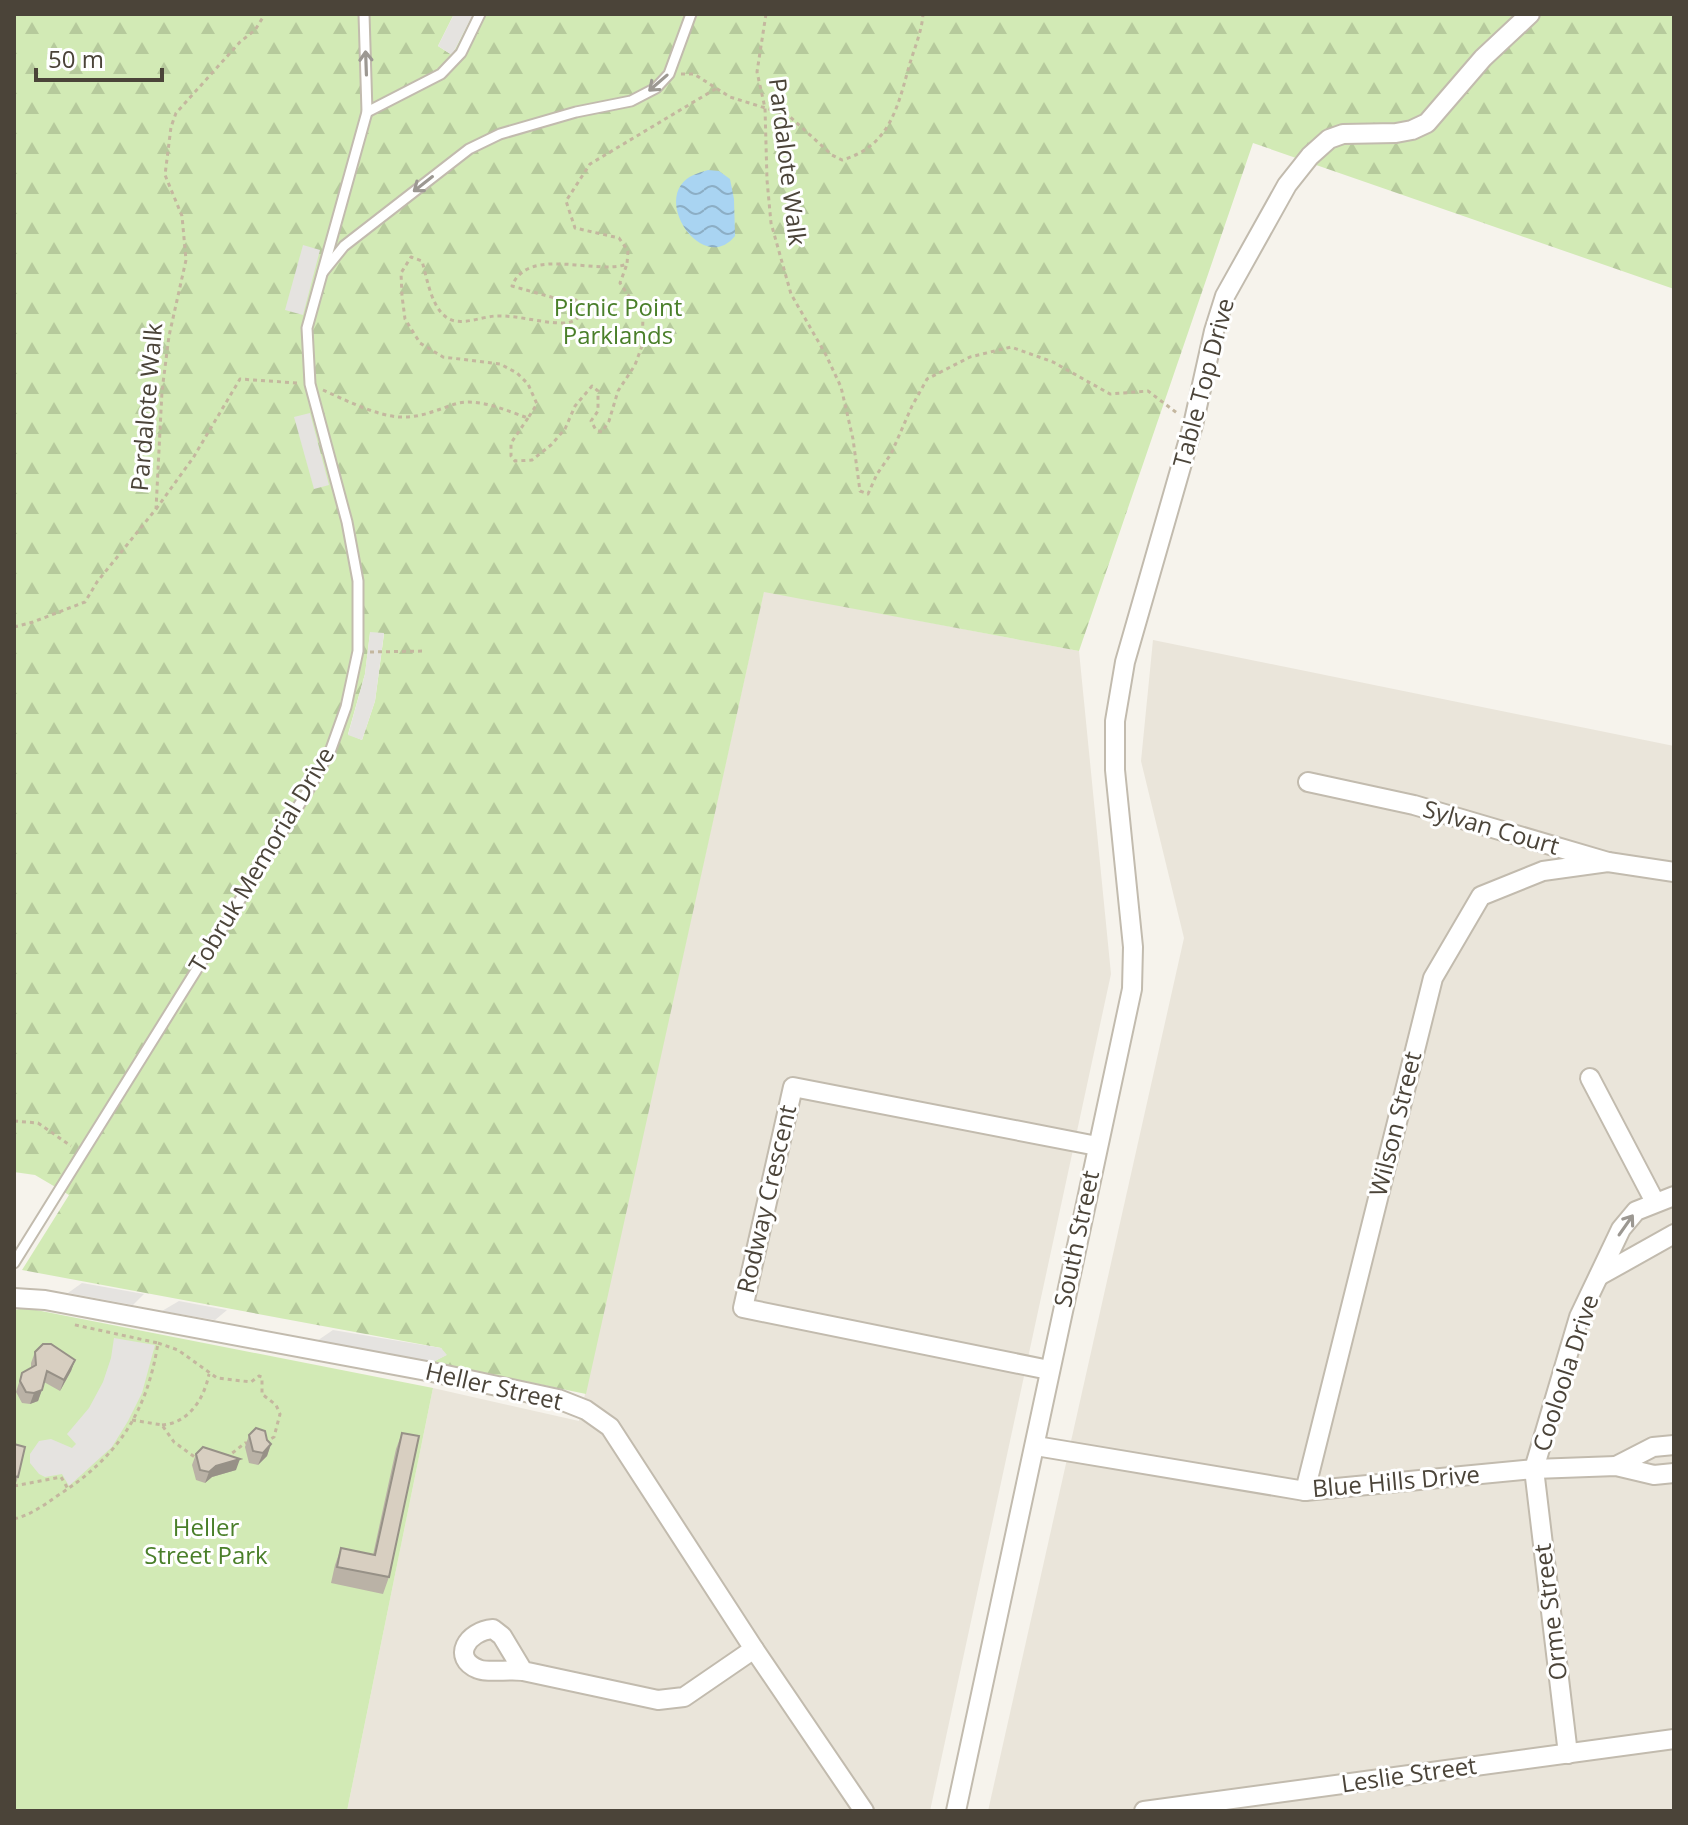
<svg xmlns="http://www.w3.org/2000/svg" width="1688" height="1825" viewBox="0 0 1688 1825" font-family="'Open Sans',sans-serif">
<defs>
<pattern id="forest-firs" width="22" height="20" patternUnits="userSpaceOnUse" patternTransform="scale(2)"><rect width="22" height="20" fill="#d2eab5"/><path d="M5 1l3.5 6h-7zM16 11l3.5 6h-7z" fill="#b6ca9c"/></pattern>
<pattern id="water-waves" width="16" height="10" patternUnits="userSpaceOnUse" patternTransform="scale(2)"><rect width="16" height="10" fill="#a9d4f2"/><path d="M0 5q4-4 8 0t8 0" fill="none" stroke="#8caec5"/></pattern>
</defs>
<rect width="100%" height="100%" fill="#f6f3ec"/>
<!-- residential -->
<g fill="#eae5da">
<polygon points="764,591 1079,651 1111,974 930,1811 347,1811 433,1388 579,1421"/>
<polygon points="1153,640 1674,746 1674,1811 988,1811 1184,938 1141,761"/>
</g>
<!-- forest -->
<path fill="url(#forest-firs)" fill-rule="evenodd" d="M 14,14 L 454,14 L 438,46 L 452,55 L 473,14 L 1674,14 L 1674,289 L 1253,143 L 1079,651 L 764,592 L 586,1394 L 433,1362 L 446,1355 L 441,1348 L 22,1270 L 69,1195 L 35,1175 L 14,1172 ZM 370,633 L 384,634 L 375,701 L 362,740 L 348,734 L 365,674 Z"/>
<!-- park -->
<polygon fill="#d2eab5" points="26,1308 433,1388 347,1811 14,1811 14,1310"/>
<!-- parking -->
<g fill="#e5e3e0">
<polygon points="454,14 473,14 452,55 438,46"/>
<polygon points="303,245 320,250 303,315 285,310"/>
<polygon points="310,413 329,485 314,489 294,417"/>
<polygon points="370,632 384,633 375,701 362,740 348,735 365,674"/>
<polygon points="82,1283 144,1294 133,1305 68,1293"/>
<polygon points="179,1301 227,1310 215,1320 162,1311"/>
<polygon points="333,1330 441,1348 447,1355 433,1362 314,1343"/>
<polygon points="114,1338 155,1345 142,1393 128,1421 112,1447 69,1486 62,1474 45,1477 39,1474 30,1463 30,1454 39,1441 51,1439 72,1448 76,1444 67,1434 89,1408 103,1382 111,1358"/>
</g>
<!-- water -->
<path fill="url(#water-waves)" d="M 708,170 L 719,171 L 730,179 L 734,199 L 735,236 C 706,272 661,213 681,185 C 687,176 698,173 708,170 Z"/>
<g fill="none" stroke-linecap="round" stroke-linejoin="round">
<!-- lane casing -->
<g stroke="#c2bbae" stroke-width="13">
<g id="lane">
<polyline points="367,112 441,74 461,53 480,14"/>
<polyline points="323,272 344,246 469,149 500,134 576,112 631,101 656,88 669,74 691,14"/>
<polyline points="14,1263 309,789 331,749 346,707 358,651 358,581 347,522 310,384 307,328 367,112 364,14"/>
</g>
</g>
<!-- street casing -->
<g stroke="#c2bbae" stroke-width="22">
<g id="street">
<polyline points="1308,782 1414,805 1608,862 1674,872"/>
<polyline points="1590,1078 1655,1202"/>
<polyline points="1599,1276 1674,1234"/>
<polyline points="14,1298 45,1300 432,1372 558,1399 586,1410 610,1427 754,1649 864,1811"/>
<polyline points="1049,1370 743,1308 793,1087 1097,1146"/>
<polyline points="1036,1446 1305,1491 1534,1469 1616,1466 1654,1475 1674,1473"/>
<polyline points="1616,1466 1653,1447 1674,1445"/>
<polyline points="1305,1491 1433,978 1481,896 1543,871 1608,862"/>
<path d="M 523,1671 L 502,1636 L 493,1629 C 467,1631 451,1658 478,1669 C 487,1673 510,1669 523,1671 L 658,1700 L 684,1697 L 754,1649"/>
<polyline points="1568,1754 1534,1469 1579,1317 1621,1229 1636,1211 1674,1196"/>
<polyline points="956,1811 1132,989 1133,947 1115,770 1115,721 1125,662 1193,425 1214,331 1225,296 1287,185 1310,156 1329,139 1343,134 1396,133 1412,130 1427,123 1483,58 1530,14"/>
<polyline points="1144,1811 1674,1739"/>
</g>
</g>
<!-- path -->
<g stroke="#c4b79f" stroke-width="3" stroke-dasharray="4 4" stroke-linecap="butt">
<polyline points="766,14 757,72 765,108 767,180 771,223 791,294 826,355 841,387 853,439 860,491 868,494 877,474 891,454 912,406 927,379 970,357 1011,347 1053,362 1110,394 1148,391 1177,413"/>
<path d="M 681,74 L 694,74 L 730,97 L 788,115 L 832,155 L 842,160 C 891,146 898,105 910,63 C 915,47 922,30 923,14"/>
<path d="M 323,390 C 345,400 377,416 400,417 C 420,418 437,410 455,404 C 478,397 507,411 528,418 L 537,404 L 528,384 L 517,373 L 500,364 L 443,357 L 420,343 L 405,319 L 402,296 L 401,273 L 411,257 L 422,261 C 427,278 431,306 446,317 C 459,327 480,317 495,316 C 518,315 540,323 563,323 C 573,323 577,319 584,312 L 576,300 L 558,299 L 512,286 C 528,245 597,276 627,264 L 628,251 L 619,238 L 575,228 L 566,201 L 590,164 L 717,88"/>
<polyline points="528,418 511,443 511,456 515,461 532,460 551,445 565,429 575,406 592,386 598,391 598,411 591,421 596,430 602,432 609,421 618,391 635,365 642,346 643,317 620,283 627,264"/>
<polyline points="156,509 193,458 240,379 297,383"/>
<polyline points="14,627 33,622 85,602 97,582 156,509 162,391 169,336 186,260 182,216 165,175 171,127 176,113 240,42 255,30 265,14"/>
<polyline points="370,652 425,651"/>
<polyline points="14,1121 38,1123 71,1146"/>
<polyline points="158,1343 178,1350 217,1378 251,1382 259,1376 262,1377 262,1394 276,1405 280,1414 274,1437 265,1442"/>
<polyline points="132,1420 162,1425 174,1442 196,1458"/>
<path d="M 162,1425 C 189,1423 204,1399 209,1374"/>
<polyline points="226,1458 245,1443 250,1443"/>
<polyline points="14,1486 61,1477 68,1489"/>
<path d="M 14,1519 C 30,1515 43,1506 57,1496 C 117,1458 147,1413 158,1343 L 71,1324"/>
</g>
<!-- lane -->
<use href="#lane" stroke="#fff" stroke-width="9"/>
<!-- street -->
<use href="#street" stroke="#fff" stroke-width="18"/>
</g>
<!-- wall -->
<g fill="#bab2a6">
<polygon points="35,1352 75,1360 71,1371 60,1391 44,1382 38,1401 30,1404 22,1403 16,1392 22,1373 31,1368 31,1363"/>
<polygon points="402,1433 389,1577 383,1594 331,1583 335,1565 341,1548 373,1555 396,1449"/>
<polygon points="249,1435 267,1440 271,1444 267,1456 258,1465 249,1463 245,1447"/>
<polygon points="14,1444 18,1477 14,1489"/>
<polygon points="196,1454 236,1470 212,1477 205,1483 196,1480 192,1465"/>
</g>
<!-- shaded-wall -->
<g fill="#979187">
<polygon points="75,1360 71,1371 60,1391 64,1380"/>
<polygon points="42,1390 38,1401 30,1404 34,1393"/>
<polygon points="271,1444 267,1456 258,1465 263,1453"/>
<polygon points="240,1459 236,1470 212,1477 205,1483 209,1472 216,1466"/>
</g>
<!-- building -->
<g fill="#d8cfc1" stroke="#979187" stroke-width="2">
<polygon points="43,1344 51,1344 75,1360 64,1380 47,1371 42,1390 34,1393 26,1392 20,1381 22,1373 36,1365 35,1352"/>
<polygon points="256,1428 265,1431 267,1440 271,1444 263,1453 253,1451 249,1435"/>
<polygon points="402,1433 419,1436 389,1577 337,1567 341,1548 375,1555"/>
<polygon points="14,1444 25,1447 18,1477 14,1476"/>
<polygon points="203,1447 240,1459 216,1466 209,1472 200,1470 196,1454"/>
</g>
<!-- one-way arrows -->
<defs><path id="oneway-shaft" d="M-6 0H5M1.5-3L5.5 0L1.5 3" fill="none" stroke-width="1.6" stroke-linecap="round" stroke-linejoin="round" transform="scale(2)"/></defs>
<g stroke="#9c9892">
<use href="#oneway-shaft" transform="translate(366 63) rotate(-92)"/>
<use href="#oneway-shaft" transform="translate(658 83) rotate(139)"/>
<use href="#oneway-shaft" transform="translate(423 184) rotate(142)"/>
<use href="#oneway-shaft" transform="translate(1626 1225) rotate(-55)"/>
</g>
<g text-anchor="middle" stroke-width="6" stroke-linejoin="round" paint-order="stroke">
<!-- street labels -->
<g font-size="24" fill="#4b4439" stroke="#fff">
<text transform="translate(787 162) rotate(83)" y="8">Pardalote Walk</text>
<text transform="translate(1204 383) rotate(-75)" y="8">Table Top Drive</text>
<text transform="translate(147 407) rotate(-85)" y="8">Pardalote Walk</text>
<text transform="translate(1491 828) rotate(16)" y="8">Sylvan Court</text>
<text transform="translate(262 860) rotate(-59)" y="8">Tobruk Memorial Drive</text>
<text transform="translate(1396 1124) rotate(-76)" y="8">Wilson Street</text>
<text transform="translate(767 1199) rotate(-77)" y="8">Rodway Crescent</text>
<text transform="translate(1077 1239) rotate(-78)" y="8">South Street</text>
<text transform="translate(1566 1373) rotate(-72)" y="8">Cooloola Drive</text>
<text transform="translate(494 1387) rotate(13)" y="8">Heller Street</text>
<text transform="translate(1396 1482) rotate(-5)" y="8">Blue Hills Drive</text>
<text transform="translate(1551 1612) rotate(-97)" y="8">Orme Street</text>
<text transform="translate(1409 1775) rotate(-8)" y="8">Leslie Street</text>
</g>
<!-- park labels -->
<g font-size="24" fill="#4a7f2a" stroke="#fff">
<text x="618" y="316">Picnic Point<tspan x="618" dy="28">Parklands</tspan></text>
<text x="206" y="1536">Heller<tspan x="206" dy="28">Street Park</tspan></text>
</g>
</g>
<!-- border -->
<rect width="1688" height="1825" fill="none" stroke="#4b4439" stroke-width="32"/>
<!-- scale -->
<path d="M36 68v12h126v-12" fill="none" stroke="#4b4439" stroke-width="4"/>
<text x="48" y="68" font-size="24" fill="#4b4439" stroke="#ffffff" stroke-width="6" paint-order="stroke">50 m</text>
</svg>
